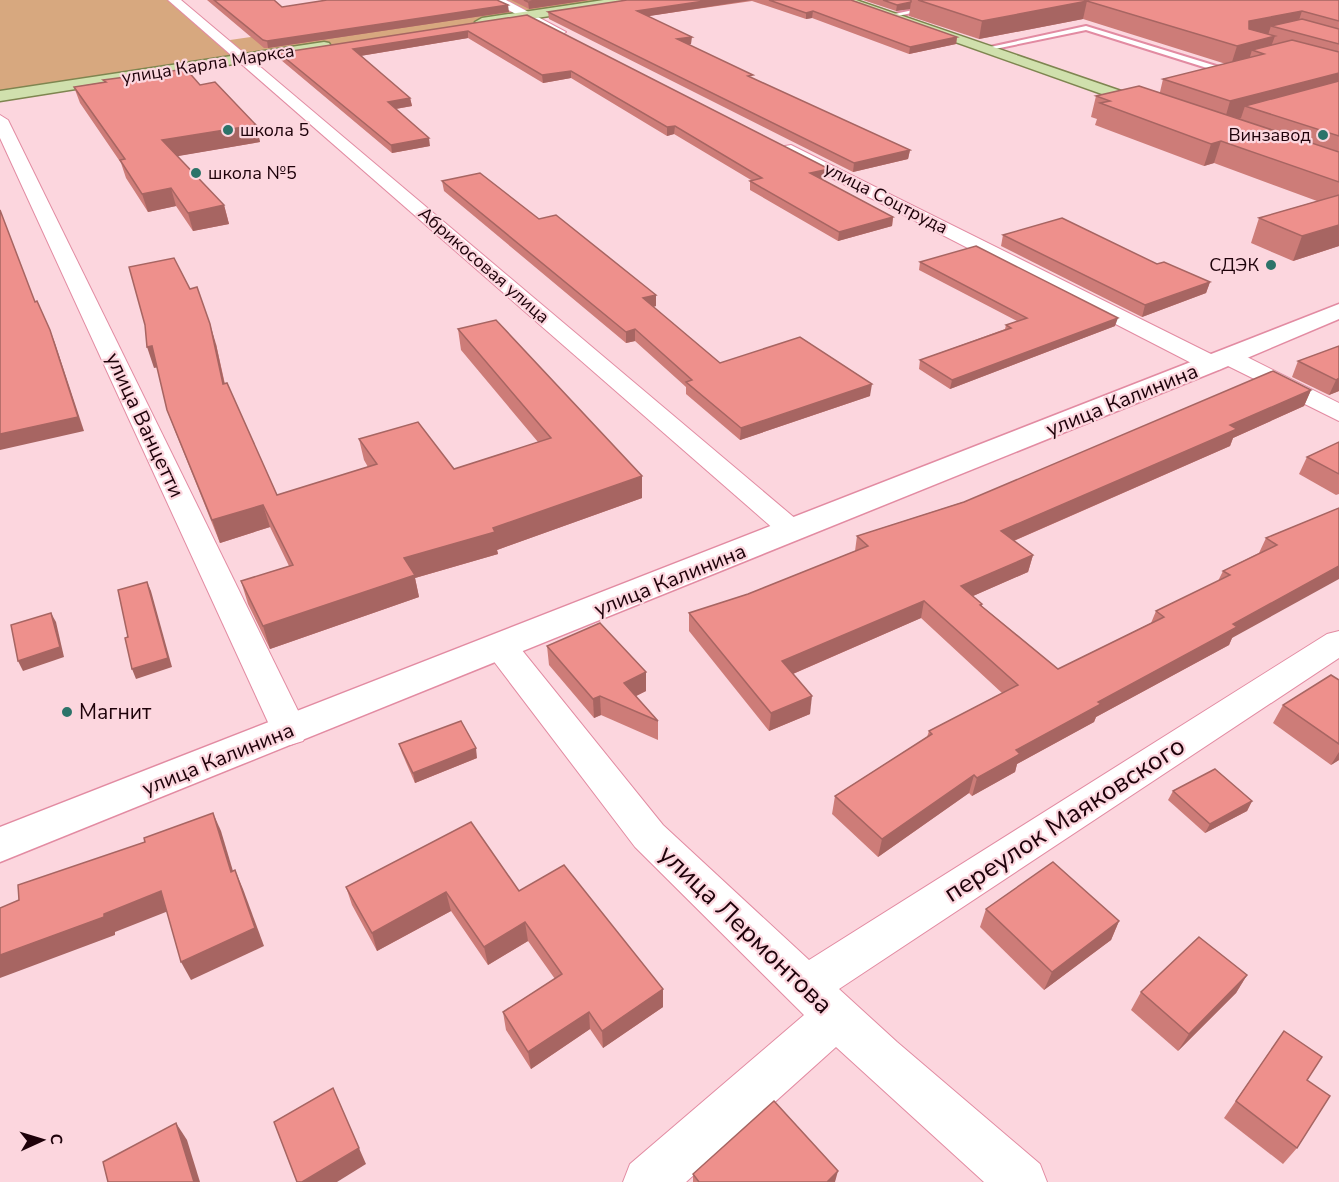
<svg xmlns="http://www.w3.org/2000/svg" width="1339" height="1182" viewBox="0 0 1339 1182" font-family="'Nunito Sans',sans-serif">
<rect width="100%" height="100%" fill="#fcd6de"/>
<!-- green -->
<polygon fill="#d7a87f" points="0,0 174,0 223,41 506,0 632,0 0,96"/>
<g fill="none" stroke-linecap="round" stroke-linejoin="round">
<!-- lane casing -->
<g stroke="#e28ba2" stroke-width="4">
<g id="lane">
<polygon points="960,0 973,0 888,18 885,16"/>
<polygon points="1086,26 1226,69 1233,67 1237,69 1223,73 1086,30 985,51 981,49"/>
</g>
</g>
<!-- street casing -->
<g stroke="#e28ba2" stroke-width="2">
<g id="street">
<polygon points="168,0 181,0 803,525 808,531 803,537 793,540 783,537"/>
<polygon points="490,0 506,0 566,32 559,36 554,35"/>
<polygon points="0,115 8,120 308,731 303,741 290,745 277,741 272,731 0,138"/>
<polygon points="791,145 1217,357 1221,352 1237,352 1339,403 1339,421 1224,364 1221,369 1212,371 1203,369 785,154 782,150 785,146"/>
<polygon points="1339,631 1339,658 839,989 897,1042 1040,1164 1047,1182 984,1182 836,1047 686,1182 623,1182 630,1164 804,1015 635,847 489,655 484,647 489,639 501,635 513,639 663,825 809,960 1327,634"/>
</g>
</g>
<!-- secondary casing -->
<g stroke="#e28ba2" stroke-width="3">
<polygon id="secondary" points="1339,304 1339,319 1221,369 0,862 0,827"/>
</g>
<!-- primary casing -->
<g stroke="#7e8550" stroke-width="3">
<g id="primary">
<polygon points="604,0 636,0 630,4 482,26 475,22 482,18"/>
<polygon points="837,0 856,0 1159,104 1161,107 1153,112 1147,110"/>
<polygon points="324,42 329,43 331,46 329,49 0,101 0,91"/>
</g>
</g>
<!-- lane -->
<use href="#lane" fill="#fff" fill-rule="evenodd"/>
<!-- street -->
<use href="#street" fill="#fff" fill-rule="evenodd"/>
<!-- secondary -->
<use href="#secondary" fill="#fff" fill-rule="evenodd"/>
<!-- primary -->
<use href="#primary" fill="#d0e0ad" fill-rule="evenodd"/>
</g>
<!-- wall -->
<g fill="#cd7c78">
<polygon points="207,0 274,0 282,7 509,12 268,48 264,48"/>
<polygon points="511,0 589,0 529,9"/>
<polygon points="627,0 851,0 957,37 956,44 909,54 812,18 806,19 752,1 648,16 691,44 688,45 753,79 910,150 908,159 853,172 549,19 548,12"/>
<polygon points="863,0 1339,0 1339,246 1293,261 1251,243 1259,218 1317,201 1214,163 1204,166 1095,125 1097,119 1091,117 1096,96 1160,92 1163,79 1226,64 1083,19 979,39 909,16 910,9 896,11"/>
<polygon points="527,15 828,177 821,179 893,217 892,226 838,241 750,190 750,181 751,180 674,134 667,136 571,78 543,83 468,38 360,56 410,98 412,106 396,109 430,146 392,153 281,60 279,53"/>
<polygon points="103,80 200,85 256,125 260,142 177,156 224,205 229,224 193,231 176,206 148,212 126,178 121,163 80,103 74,87 104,82"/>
<polygon points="442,181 539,219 656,306 653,307 720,363 870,396 740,440 686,394 686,387 635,341 626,343 444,191"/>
<polygon points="1003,235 1210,282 1206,293 1142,317 1001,246"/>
<polygon points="920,262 1115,326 950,389 919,369 920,360 1005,329 1006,325 1017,321 919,270"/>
<polygon points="458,329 642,476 642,498 497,550 498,554 415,578 419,597 270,649 248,604 241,581 289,566 270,527 220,543 175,431 167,410 157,367 154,368 216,344 225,384 277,495 368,467 364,460 359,439 454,469 538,442 461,350"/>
<polygon points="1339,346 1339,391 1329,395 1292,377 1298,361"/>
<polygon points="1311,390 1304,406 1233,438 1230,446 1014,541 1033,555 1028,572 973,596 982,604 982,606 1058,669 1151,623 1156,611 1218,581 1223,571 1259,553 1266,538 1339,508 1232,638 1229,645 1096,717 1094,722 1017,764 1015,772 972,796 969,793 878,857 832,814 835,796 927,737 929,731 1002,693 921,618 793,674 810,714 769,731 689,631 689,613 748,594 855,551 857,536"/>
<polygon points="1339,442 1339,494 1336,495 1299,474 1307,457"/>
<polygon points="547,646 646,691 636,696 658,721 658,740 601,715 594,718 549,665"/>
<polygon points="1339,680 1339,760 1331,765 1273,723 1283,705"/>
<polygon points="399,744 477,758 415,783 402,753"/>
<polygon points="1173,791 1252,801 1247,811 1205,833 1168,800"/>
<polygon points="346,887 519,891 663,989 663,1007 603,1048 590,1029 531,1069 506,1030 503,1012 555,979 528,941 488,965 451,911 377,951 352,905"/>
<polygon points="986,909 1119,921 1111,940 1044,990 980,927"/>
<polygon points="1247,975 1236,993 1178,1051 1131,1010 1141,992"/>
<polygon points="1284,1031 1307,1080 1297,1148 1283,1164 1224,1118"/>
<polygon points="693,1174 835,1182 693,1182"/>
</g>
<!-- shaded-wall -->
<g fill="#a76562">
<polygon points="544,0 589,0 529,9 528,2"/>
<polygon points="711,0 752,0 637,18 637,11"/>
<polygon points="1087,1 1083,19 979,39 982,21"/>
<polygon points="911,2 910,9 896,11 897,5"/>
<polygon points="508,5 509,12 268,48 267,41"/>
<polygon points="813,11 812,18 806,19 806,13"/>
<polygon points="1302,11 1296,29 1271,26 1268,35 1244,40 1249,21"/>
<polygon points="468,31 468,38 354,57 353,49"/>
<polygon points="1275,36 1268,55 1252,50 1249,60 1231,65 1237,46"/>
<polygon points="692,37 691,44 677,46 677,39"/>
<polygon points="957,37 956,44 909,54 910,47"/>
<polygon points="571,71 571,78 543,83 542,75"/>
<polygon points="1339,73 1339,92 1245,106 1241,118 1224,122 1230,101"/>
<polygon points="410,98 412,106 389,110 388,102"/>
<polygon points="256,125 260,142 167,158 162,140"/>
<polygon points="675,126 674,134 667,136 667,127"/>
<polygon points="429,138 430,146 392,153 391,145"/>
<polygon points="1221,141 1214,163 1204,166 1211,144"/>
<polygon points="910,150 908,159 853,172 854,163"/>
<polygon points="829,169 828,177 809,182 810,173"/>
<polygon points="171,188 176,206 148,212 142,194"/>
<polygon points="224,205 229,224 193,231 188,213"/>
<polygon points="893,217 892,226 838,241 839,232"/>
<polygon points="1339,225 1339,246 1293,261 1302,236"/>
<polygon points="1210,282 1206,293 1142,317 1145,305"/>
<polygon points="656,295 656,306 643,310 643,298"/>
<polygon points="1118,318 1115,326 950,389 952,380"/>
<polygon points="210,324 216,344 229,405 223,384"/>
<polygon points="635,329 635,341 626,343 626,332"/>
<polygon points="50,330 55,343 84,431 0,450 0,434"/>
<polygon points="152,346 159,367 154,368 147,347"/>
<polygon points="1339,378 1339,391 1329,395 1336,380"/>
<polygon points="872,384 870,396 740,440 741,428"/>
<polygon points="1311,390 1304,406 1233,438 1230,446 997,548 1001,531 1230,425"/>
<polygon points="642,476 642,498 497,550 498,554 415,578 419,597 270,649 263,626 404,558"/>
<polygon points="263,505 270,527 220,543 212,520"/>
<polygon points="1033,555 1028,572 957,603 961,586"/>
<polygon points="1339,559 1339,579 1232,638 1229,645 1096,717 1094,722 1017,764 1015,772 972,796 977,778 1016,750 1233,624"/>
<polygon points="147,582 151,591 172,667 136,679 132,669"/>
<polygon points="924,601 921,618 781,679 782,661"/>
<polygon points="51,613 56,622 64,657 23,671 18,661"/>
<polygon points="646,672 646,691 624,702 624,683"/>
<polygon points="600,696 601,715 594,718 593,699"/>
<polygon points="812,696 810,714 769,731 771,713"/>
<polygon points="476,748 477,758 415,783 413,773"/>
<polygon points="1339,752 1339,760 1331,765"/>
<polygon points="974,775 969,793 878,857 882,839"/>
<polygon points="1252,801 1247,811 1205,833 1210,824"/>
<polygon points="213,813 221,831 239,891 231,872"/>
<polygon points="235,870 243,889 264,946 191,980 181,962"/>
<polygon points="161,891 171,910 115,932 115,935 0,978 0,955"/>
<polygon points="446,892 451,911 377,951 372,933"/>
<polygon points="1119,921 1111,940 1044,990 1052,972"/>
<polygon points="525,922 528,941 488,965 484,947"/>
<polygon points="1247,975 1236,993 1178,1051 1189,1034"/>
<polygon points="663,989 663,1007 603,1048 602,1031"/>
<polygon points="589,1012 590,1029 531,1069 528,1052"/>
<polygon points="176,1123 187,1140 200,1182 194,1182"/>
<polygon points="359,1148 366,1164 337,1182 302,1182"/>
<polygon points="838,1171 835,1182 827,1182"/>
</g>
<!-- building -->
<g fill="#ee908c" stroke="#a76562" stroke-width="1.5">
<polygon points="214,0 274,0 282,7 327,0 497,0 508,5 267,41 263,40"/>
<polygon points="524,0 544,0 528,2"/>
<polygon points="627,0 711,0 637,11 692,37 677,39 753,75 748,76 910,150 854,163 548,12"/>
<polygon points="769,0 851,0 957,37 910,47 813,11 806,13"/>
<polygon points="883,0 911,0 911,2 897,5"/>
<polygon points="918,0 1339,0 1339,21 1302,11 1249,21 1249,29 1275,36 1237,46 1087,1 982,21"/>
<polygon points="527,15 829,169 810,173 893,217 839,232 750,181 762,178 675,126 667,127 571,71 542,75 468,31 353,49 410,98 388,102 429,138 391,145 279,53"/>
<polygon points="1302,19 1339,29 1339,44 1271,26"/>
<polygon points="1292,40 1339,52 1339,73 1230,101 1163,79 1264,54 1252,50"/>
<polygon points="186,69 200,85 215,82 256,125 162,140 224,205 188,213 171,188 142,194 120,160 125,159 74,87 106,82 103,80"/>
<polygon points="1339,81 1339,136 1245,106"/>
<polygon points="1139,86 1339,152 1339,182 1221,141 1211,144 1100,103 1110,101 1096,96"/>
<polygon points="480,173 539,219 556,215 656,295 643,298 720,363 800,337 872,384 741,428 686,382 692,380 635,329 626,332 442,181"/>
<polygon points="1339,195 1339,225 1302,236 1259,218"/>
<polygon points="0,210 35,302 37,301 50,330 78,417 0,434"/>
<polygon points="1062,218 1157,264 1164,262 1210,282 1145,305 1003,235"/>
<polygon points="976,246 1118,318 952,380 920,360 1011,328 1006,325 1027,318 920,262"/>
<polygon points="174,258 190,289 197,287 210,324 223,384 227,383 277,495 377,464 359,439 418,422 454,469 551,438 458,329 496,320 642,476 493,528 495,532 404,558 415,575 263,626 241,581 293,565 263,505 212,520 167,410 152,346 147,347 145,325 129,267"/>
<polygon points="1339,346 1339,378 1336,380 1298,361"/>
<polygon points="1273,371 1311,390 1230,425 1237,429 1001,531 1033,555 961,586 982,604 980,605 1058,669 1164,617 1156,611 1230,575 1223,571 1277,545 1266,538 1339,508 1339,566 1233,624 1237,627 1098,702 1101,704 1016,750 1020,754 977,778 974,775 882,839 835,796 932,734 929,731 1018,685 924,601 782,661 812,696 771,713 689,613 748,594 868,546 857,536 964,502"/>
<polygon points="1339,442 1339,474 1307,457"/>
<polygon points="147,582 168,658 132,669 125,638 128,637 118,590"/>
<polygon points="51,613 60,647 18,661 11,625"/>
<polygon points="600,623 646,672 624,683 658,721 600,696 593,699 547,646"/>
<polygon points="1331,675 1339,680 1339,744 1283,705"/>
<polygon points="461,721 476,748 413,773 399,744"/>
<polygon points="1215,769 1252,801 1210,824 1173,791"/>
<polygon points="213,813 231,872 235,870 255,928 181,962 161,891 104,914 104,917 0,955 0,908 19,900 18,885 145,842 144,838"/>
<polygon points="471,822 519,891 564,865 663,989 602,1031 589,1012 528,1052 503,1012 562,974 525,922 484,947 446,892 372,933 346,887"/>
<polygon points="1053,862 1119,921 1052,972 986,909"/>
<polygon points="1199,937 1247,975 1189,1034 1141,992"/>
<polygon points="1284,1031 1322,1057 1307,1080 1330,1096 1297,1148 1236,1101"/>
<polygon points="333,1088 359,1148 302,1182 297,1182 274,1122"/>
<polygon points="774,1101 838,1171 827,1182 699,1182 693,1174"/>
<polygon points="176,1123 194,1182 108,1182 103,1162"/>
</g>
<!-- markers -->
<g fill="#2c7369" stroke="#fcd6de" stroke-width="2">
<circle cx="228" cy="130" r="6"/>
<circle cx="1323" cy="135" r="6"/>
<circle cx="196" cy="173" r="6"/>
<circle cx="1271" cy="265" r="6"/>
<circle cx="67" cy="712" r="6"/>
</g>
<g text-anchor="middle" stroke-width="4.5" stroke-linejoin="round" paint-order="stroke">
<!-- far-street labels -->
<g font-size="18" fill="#1e020a" stroke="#fcd6de">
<text transform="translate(208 64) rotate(-9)" y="6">улица Карла Маркса</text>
<text transform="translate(886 198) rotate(27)" y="6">улица Соцтруда</text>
<text transform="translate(484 265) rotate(41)" y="6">Абрикосовая улица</text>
</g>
<!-- far-poi labels -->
<g font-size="18" fill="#1e020a" stroke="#fcd6de" text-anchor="start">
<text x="240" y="136">школа 5</text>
<text x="1311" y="141" text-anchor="end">Винзавод</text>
<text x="208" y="179">школа №5</text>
<text x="1259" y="271" text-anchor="end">СДЭК</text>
</g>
<!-- street labels -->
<g font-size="21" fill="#1e020a" stroke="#fcd6de">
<text transform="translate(1122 400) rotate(-22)" y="7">улица Калинина</text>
<text transform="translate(145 425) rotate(65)" y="7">улица Ванцетти</text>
<text transform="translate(670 580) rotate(-22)" y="7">улица Калинина</text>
<text transform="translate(218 759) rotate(-22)" y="7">улица Калинина</text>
</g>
<!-- poi labels -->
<g font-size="21" fill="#1e020a" stroke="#fcd6de" text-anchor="start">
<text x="79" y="719">Магнит</text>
</g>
<!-- near-street labels -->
<g font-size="26" fill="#1e020a" stroke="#fcd6de">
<text transform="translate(1064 819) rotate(-33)" y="9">переулок Маяковского</text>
<text transform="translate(746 929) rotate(44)" y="9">улица Лермонтова</text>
</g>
</g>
<!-- north arrow -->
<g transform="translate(42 1140) rotate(86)" stroke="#fcd6de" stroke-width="4.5" paint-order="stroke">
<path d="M0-4.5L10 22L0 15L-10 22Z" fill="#1e020a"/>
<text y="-9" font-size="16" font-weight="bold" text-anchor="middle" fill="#1e020a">С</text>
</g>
</svg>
